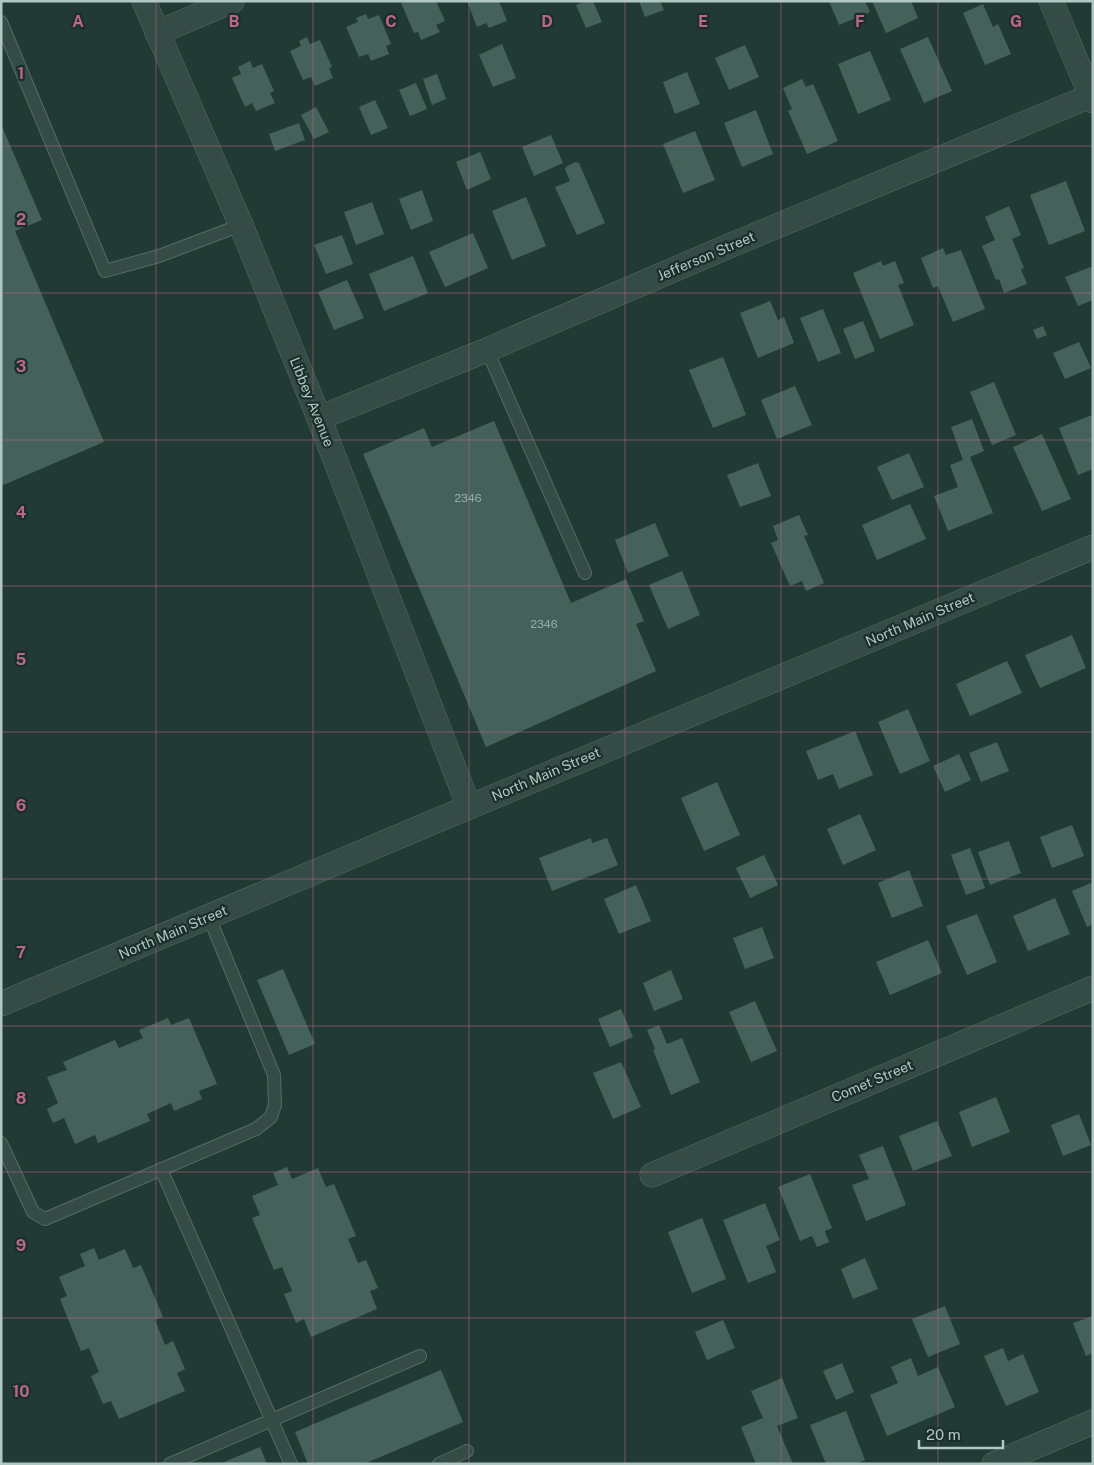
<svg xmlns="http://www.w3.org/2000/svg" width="1094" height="1465" viewBox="0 0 1094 1465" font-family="'Public Sans',sans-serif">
<rect width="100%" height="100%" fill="#223a34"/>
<!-- building -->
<g fill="#45625a">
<polygon points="406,1 436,1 445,21 436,25 440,32 421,40 418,32 414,33 401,3"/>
<polygon points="467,1 499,1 507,21 489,28 486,23 477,27"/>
<polygon points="586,1 593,1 602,22 586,28 576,5"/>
<polygon points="639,1 660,1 664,10 645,17"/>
<polygon points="829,1 865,1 870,12 839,25"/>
<polygon points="872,1 911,1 918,18 886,33"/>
<polygon points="983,4 993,27 998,24 1011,54 985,65 963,13"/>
<polygon points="366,14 368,19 379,15 391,44 386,46 389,54 371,61 368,54 359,57 346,27 358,22 356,18"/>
<polygon points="307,37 310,44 320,40 332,67 329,68 333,78 315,86 311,77 303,80 290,51 301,46 299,41"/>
<polygon points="928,37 952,91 924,103 900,49"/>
<polygon points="502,44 516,78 493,87 479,55"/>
<polygon points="745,45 759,77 729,90 715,58"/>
<polygon points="870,51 891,100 858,114 838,64"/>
<polygon points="250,61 253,68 262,64 274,91 270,93 275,103 256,111 252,103 245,107 232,78 241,74 238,67"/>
<polygon points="687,72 700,104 675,114 663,82"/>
<polygon points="437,74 446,99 432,105 423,79"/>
<polygon points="802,79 806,87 813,84 838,141 807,154 788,111 792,109 783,88"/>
<polygon points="416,83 427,109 410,116 399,90"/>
<polygon points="375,100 388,128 371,135 359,107"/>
<polygon points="316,107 329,132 314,139 301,115"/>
<polygon points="756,110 773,154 742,167 724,123"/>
<polygon points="299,123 305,140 275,151 269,134"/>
<polygon points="1,124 42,220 15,231 104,442 1,486"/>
<polygon points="695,131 715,180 683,193 663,144"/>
<polygon points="551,135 563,163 534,176 522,147"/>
<polygon points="480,152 491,179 467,190 456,162"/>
<polygon points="576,162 579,163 605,223 577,235 555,187 570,181 565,169 567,166"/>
<polygon points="1066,181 1085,231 1049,245 1030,195"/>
<polygon points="422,190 433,221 411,230 399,199"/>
<polygon points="526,197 546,246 512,260 492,211"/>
<polygon points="372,202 384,234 356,245 344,212"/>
<polygon points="1009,206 1021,235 1012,239 1024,268 1021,269 1027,284 1004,293 999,279 996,280 982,246 995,240 985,217"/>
<polygon points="473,233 488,268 445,287 429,252"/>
<polygon points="342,235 353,264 326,274 314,245"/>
<polygon points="943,248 946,255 961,250 985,309 953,322 938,286 933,288 921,258"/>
<polygon points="413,256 428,293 384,311 369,274"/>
<polygon points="881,261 883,266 895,261 904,283 898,285 914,325 880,339 853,273"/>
<polygon points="1093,266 1093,300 1078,306 1065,277"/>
<polygon points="347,280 364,318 334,330 318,292"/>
<polygon points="770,301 778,320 784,317 794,343 758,358 740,313"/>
<polygon points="823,309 841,353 818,362 800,318"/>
<polygon points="863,321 875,351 855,359 843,329"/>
<polygon points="1043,326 1047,335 1037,339 1033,330"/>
<polygon points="1079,342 1091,368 1065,379 1053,353"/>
<polygon points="723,357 746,415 713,428 689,370"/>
<polygon points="994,382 1016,435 992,445 970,392"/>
<polygon points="795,386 812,425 777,439 761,400"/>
<polygon points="1092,415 1093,469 1078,475 1059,428"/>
<polygon points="972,419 984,451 970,457 993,513 948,531 934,496 958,487 950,465 963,460 951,427"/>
<polygon points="494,421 571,603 626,579 644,621 636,624 656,671 486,747 363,454 424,428 432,447"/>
<polygon points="1042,434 1071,499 1042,511 1013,447"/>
<polygon points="909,453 924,487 892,500 877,467"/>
<polygon points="758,463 771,496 740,507 727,475"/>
<polygon points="910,504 926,539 877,560 862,525"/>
<polygon points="799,515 808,535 804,536 824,583 806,591 802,581 790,586 771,543 778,540 773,526"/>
<polygon points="655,523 669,556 628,573 615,540"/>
<polygon points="682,571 700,615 668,629 649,585"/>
<polygon points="1072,635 1086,668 1040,688 1025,655"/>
<polygon points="1007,661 1022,693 970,716 956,684"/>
<polygon points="908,709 930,761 900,774 878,722"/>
<polygon points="855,731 873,775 839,789 833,774 818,780 806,751"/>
<polygon points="997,742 1009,771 981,782 969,753"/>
<polygon points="959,754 971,780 945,792 933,766"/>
<polygon points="717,782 740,835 704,851 681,798"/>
<polygon points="860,814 876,850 843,865 827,829"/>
<polygon points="1072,825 1084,856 1052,868 1040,837"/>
<polygon points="591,838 592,843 607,838 618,865 552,891 539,858"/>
<polygon points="1009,841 1021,873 990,885 978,852"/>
<polygon points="970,848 985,888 966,895 951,855"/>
<polygon points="764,855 778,885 750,898 736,868"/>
<polygon points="909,870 923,906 892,918 878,883"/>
<polygon points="1093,882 1093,924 1087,927 1072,891"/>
<polygon points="636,885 651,921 619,934 604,899"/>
<polygon points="1055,898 1070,934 1028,951 1013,916"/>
<polygon points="977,914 997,962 967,975 946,926"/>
<polygon points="762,927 774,958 745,969 733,938"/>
<polygon points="928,940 942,973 890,995 876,962"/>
<polygon points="283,969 315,1044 289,1055 257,980"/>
<polygon points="671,970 683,999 654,1011 643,983"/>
<polygon points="755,1001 777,1051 751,1062 729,1012"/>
<polygon points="621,1009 633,1037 610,1047 598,1019"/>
<polygon points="168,1018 171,1025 189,1018 217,1084 199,1091 202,1099 174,1111 171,1103 147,1114 150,1121 98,1143 95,1135 75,1144 64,1118 53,1123 47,1109 58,1103 47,1077 67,1070 63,1062 115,1040 119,1048 143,1038 139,1030"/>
<polygon points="659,1025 667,1044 682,1038 700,1082 671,1095 653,1050 655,1049 647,1030"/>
<polygon points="621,1062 641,1107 613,1119 593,1073"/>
<polygon points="996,1097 1010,1132 972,1147 959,1112"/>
<polygon points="1079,1114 1091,1145 1063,1156 1051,1125"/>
<polygon points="937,1121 952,1156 913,1171 899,1136"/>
<polygon points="883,1146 906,1205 866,1221 852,1185 869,1179 859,1155"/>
<polygon points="287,1167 292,1179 318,1168 326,1187 334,1184 356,1236 348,1239 358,1263 366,1260 378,1288 370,1291 377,1309 311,1337 304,1319 296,1323 284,1294 292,1291 282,1267 274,1270 252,1218 260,1215 252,1196 278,1185 273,1173"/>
<polygon points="810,1174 832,1228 825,1231 829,1242 817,1247 812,1236 800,1241 778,1187"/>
<polygon points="765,1203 780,1240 766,1246 776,1272 748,1283 723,1220"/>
<polygon points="702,1218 726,1279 692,1293 668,1232"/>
<polygon points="94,1248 99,1260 125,1249 133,1268 141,1265 163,1317 155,1320 165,1345 173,1341 185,1369 177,1373 185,1391 119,1419 111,1401 103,1404 91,1376 99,1372 89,1348 81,1351 60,1299 67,1296 59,1277 85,1266 80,1254"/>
<polygon points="865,1258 878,1289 853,1299 841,1269"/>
<polygon points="945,1306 960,1344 928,1357 912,1319"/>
<polygon points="1093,1316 1093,1353 1086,1356 1073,1323"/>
<polygon points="723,1320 735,1348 707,1360 695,1332"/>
<polygon points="1003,1348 1008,1361 1023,1354 1039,1392 1006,1406 984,1356"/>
<polygon points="911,1358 918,1376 938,1367 955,1407 887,1436 870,1395 898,1383 891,1367"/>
<polygon points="842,1363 854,1392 836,1400 823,1371"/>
<polygon points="441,1370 463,1422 364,1464 308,1464 295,1432"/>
<polygon points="782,1378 798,1418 777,1426 793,1464 756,1464 741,1427 763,1418 751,1391"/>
<polygon points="846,1411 865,1460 855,1464 826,1464 810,1425"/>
<polygon points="260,1447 267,1464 219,1464"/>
</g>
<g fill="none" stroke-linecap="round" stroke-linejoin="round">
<!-- service casing -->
<g stroke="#566b66" stroke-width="14">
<g id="service">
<polyline points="1,22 105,271 159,256 241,225"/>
<polyline points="487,350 585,573"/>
<polyline points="1,1143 33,1212 45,1219 256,1129 271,1117 275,1105 274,1075 209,917"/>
<polyline points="161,1169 291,1464"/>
<polyline points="170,1464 420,1356"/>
<polyline points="439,1464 467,1451"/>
</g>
</g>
<!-- minor casing -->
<g stroke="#566b66" stroke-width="25">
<g id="minor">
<polyline points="144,1 241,225 319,418 469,807"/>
<polyline points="1051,1 1093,101"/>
<polyline points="157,33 232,1"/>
<polyline points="319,418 487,350 729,246 1093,95"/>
<polyline points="1,1004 469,807 1093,547"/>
<polyline points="652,1175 1093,988"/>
<polyline points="994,1464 1093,1422"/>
</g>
</g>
<!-- service -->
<use href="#service" stroke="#354b45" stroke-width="12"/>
<!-- minor -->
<use href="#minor" stroke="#354b45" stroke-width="24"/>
</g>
<!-- grid -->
<path fill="none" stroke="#ba6789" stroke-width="1" stroke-opacity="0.55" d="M 156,1 L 156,1464M 313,1 L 313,1464M 469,1 L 469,1464M 625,1 L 625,1464M 781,1 L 781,1464M 938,1 L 938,1464M 1,146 L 1093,146M 1,293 L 1093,293M 1,440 L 1093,440M 1,586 L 1093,586M 1,732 L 1093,732M 1,879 L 1093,879M 1,1026 L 1093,1026M 1,1172 L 1093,1172M 1,1318 L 1093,1318"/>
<g text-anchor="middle" stroke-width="4.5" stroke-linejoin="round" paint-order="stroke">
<!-- number labels -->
<g font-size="11" fill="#95aea8">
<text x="468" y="502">2346</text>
<text x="544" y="628">2346</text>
</g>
<!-- street labels -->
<g font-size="14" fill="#b0c7c2" stroke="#1b2f2a">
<text transform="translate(706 256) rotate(-23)" y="5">Jefferson Street</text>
<text transform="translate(312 402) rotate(68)" y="5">Libbey Avenue</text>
<text transform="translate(920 619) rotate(-23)" y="5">North Main Street</text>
<text transform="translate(546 774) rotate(-23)" y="5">North Main Street</text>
<text transform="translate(173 932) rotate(-23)" y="5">North Main Street</text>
<text transform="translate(872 1081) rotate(-23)" y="5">Comet Street</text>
</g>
</g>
<g font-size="16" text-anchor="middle" font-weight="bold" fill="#ba6789" stroke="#1b2f2a" stroke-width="4.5" stroke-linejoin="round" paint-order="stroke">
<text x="78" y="27">A</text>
<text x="234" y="27">B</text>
<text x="391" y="27">C</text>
<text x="547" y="27">D</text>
<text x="703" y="27">E</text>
<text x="860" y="27">F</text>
<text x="1016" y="27">G</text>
<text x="21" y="79">1</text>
<text x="21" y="225">2</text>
<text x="21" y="372">3</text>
<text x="21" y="518">4</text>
<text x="21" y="665">5</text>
<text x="21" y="811">6</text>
<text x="21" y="958">7</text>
<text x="21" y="1104">8</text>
<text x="21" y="1251">9</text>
<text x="21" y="1397">10</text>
</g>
<!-- border -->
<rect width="1094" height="1465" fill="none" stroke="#b0c7c2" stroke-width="5"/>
<!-- scale -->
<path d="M919 1440v8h84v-8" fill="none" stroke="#b0c7c2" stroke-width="2.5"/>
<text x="926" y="1440" font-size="15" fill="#b0c7c2" stroke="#1b2f2a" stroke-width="4" paint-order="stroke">20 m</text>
</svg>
